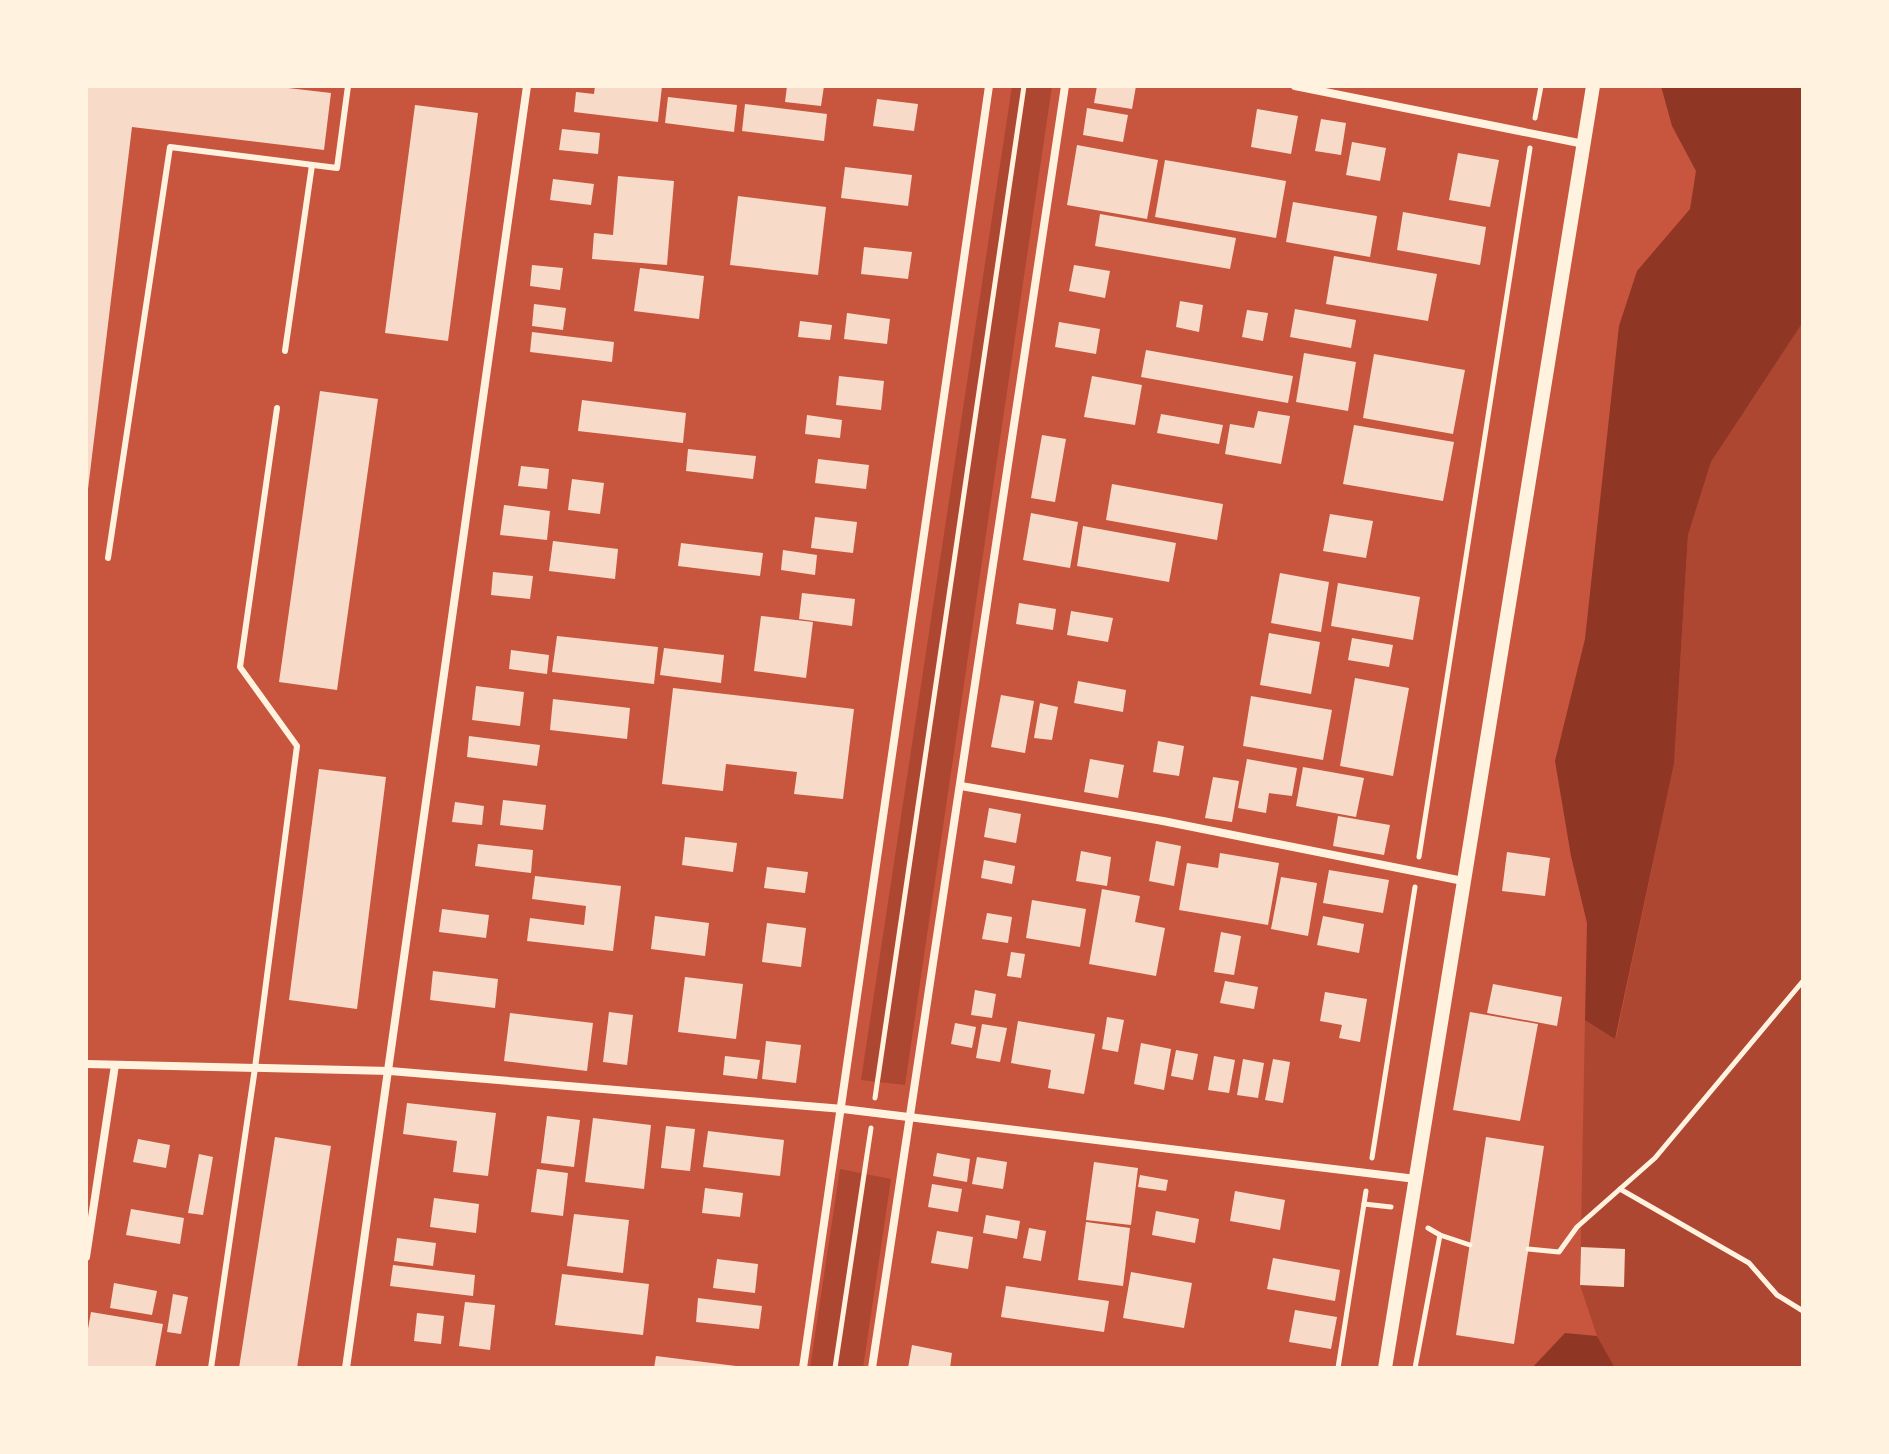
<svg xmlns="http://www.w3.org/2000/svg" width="1889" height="1454" viewBox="0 0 1889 1454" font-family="'Golos Text',sans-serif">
<rect width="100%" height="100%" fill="#c8553d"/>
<!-- green -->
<g fill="#ae4732">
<polygon points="1012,86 1052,86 905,1085 861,1080"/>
<polygon points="1803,322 1803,1368 1615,1368 1597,1336 1580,1285 1585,1020 1616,1038 1674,764 1688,535 1711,462"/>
<polygon points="840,1169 891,1179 863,1368 810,1368"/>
</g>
<!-- water -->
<g fill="#8f3625">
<polygon points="1661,86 1803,86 1803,322 1711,462 1688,535 1674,764 1615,1039 1585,1020 1587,923 1571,856 1555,761 1585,639 1619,326 1637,271 1690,209 1696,171 1672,126"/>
<polygon points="1565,1333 1597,1336 1615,1368 1532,1368"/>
</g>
<!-- building -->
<g fill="#f7dbc8">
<polygon points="86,86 271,86 331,93 324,150 132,127 88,489"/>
<polygon points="595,86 662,86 658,122 574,112 576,92 594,94"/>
<polygon points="787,86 824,86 821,106 785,102"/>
<polygon points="1097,86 1136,86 1132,109 1094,103"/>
<polygon points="668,97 737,105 734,132 665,123"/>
<polygon points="877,99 918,104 914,131 873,126"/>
<polygon points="745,104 827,114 824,141 742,131"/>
<polygon points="415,105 478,113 448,341 385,333"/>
<polygon points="1087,108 1128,115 1123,142 1083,135"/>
<polygon points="1257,109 1298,116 1291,154 1251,147"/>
<polygon points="1321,119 1346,123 1341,155 1315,151"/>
<polygon points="562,129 600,133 598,154 559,150"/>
<polygon points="1352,142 1386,148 1380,181 1346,175"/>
<polygon points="1077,145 1158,160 1147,219 1067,205"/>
<polygon points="1458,153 1499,160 1490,207 1449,200"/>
<polygon points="1165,160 1286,181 1276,238 1155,217"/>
<polygon points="845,167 912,175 908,206 841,198"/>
<polygon points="618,176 674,181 667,265 592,259 594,233 613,235"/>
<polygon points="553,179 594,184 591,205 550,200"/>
<polygon points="738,196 826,207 818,275 730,265"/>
<polygon points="1293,202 1377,216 1370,257 1286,242"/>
<polygon points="1403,212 1486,227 1480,265 1397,250"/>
<polygon points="1100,214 1236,238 1230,269 1095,246"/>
<polygon points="864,247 912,252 908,279 861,274"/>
<polygon points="1334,256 1437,274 1428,321 1326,304"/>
<polygon points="532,265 563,268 560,290 530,286"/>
<polygon points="1074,265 1110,271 1105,298 1069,291"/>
<polygon points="640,268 704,276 699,319 634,311"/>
<polygon points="1180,301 1203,305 1199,332 1176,327"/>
<polygon points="534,304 566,308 563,330 532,326"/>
<polygon points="1295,309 1356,320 1351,348 1290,337"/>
<polygon points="1247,310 1268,313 1263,341 1242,337"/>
<polygon points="847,313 890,319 887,344 844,339"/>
<polygon points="800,321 832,325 830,340 798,337"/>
<polygon points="1059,322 1100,329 1096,354 1055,347"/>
<polygon points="532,332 614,342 612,362 530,352"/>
<polygon points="1146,350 1293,376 1288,403 1141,377"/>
<polygon points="1304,353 1356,362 1348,411 1296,402"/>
<polygon points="1374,354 1465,370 1453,434 1363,418"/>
<polygon points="839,376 884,381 881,410 836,405"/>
<polygon points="1092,376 1142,385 1135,425 1084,417"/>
<polygon points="320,391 378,399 337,690 279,682"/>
<polygon points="582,400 686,413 683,443 578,431"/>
<polygon points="1258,411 1290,416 1281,464 1225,454 1230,424 1254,428"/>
<polygon points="1161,414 1223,425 1219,444 1157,433"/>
<polygon points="807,415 842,420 840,438 805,434"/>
<polygon points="1354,425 1454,442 1443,501 1343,484"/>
<polygon points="1042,435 1066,439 1055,502 1031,498"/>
<polygon points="688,449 756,456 753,479 686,471"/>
<polygon points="818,459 869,465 866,489 815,483"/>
<polygon points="521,466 549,469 547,489 518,486"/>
<polygon points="572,479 604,483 600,514 568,510"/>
<polygon points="1112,484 1223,504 1217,540 1106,520"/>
<polygon points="504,505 550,511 547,540 500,535"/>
<polygon points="1031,513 1078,522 1070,568 1023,560"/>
<polygon points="1330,514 1373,521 1366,558 1323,551"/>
<polygon points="815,517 857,522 853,553 811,548"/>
<polygon points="1083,526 1176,543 1169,582 1077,566"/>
<polygon points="553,541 618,549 615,579 549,571"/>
<polygon points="681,543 763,553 760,576 678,566"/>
<polygon points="783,550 817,555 815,575 781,570"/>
<polygon points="493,572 533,576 530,599 491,595"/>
<polygon points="1280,573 1329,582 1321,632 1271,623"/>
<polygon points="1338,583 1420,597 1413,640 1331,626"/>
<polygon points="802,593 855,599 852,626 799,619"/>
<polygon points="1019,603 1056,609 1053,630 1016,624"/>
<polygon points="1071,611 1113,618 1108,642 1067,635"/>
<polygon points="761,616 813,622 806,678 754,671"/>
<polygon points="1269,633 1320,642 1311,694 1260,685"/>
<polygon points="557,636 658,647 654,684 552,672"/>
<polygon points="1352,638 1393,645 1389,667 1348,660"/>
<polygon points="664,648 724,655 721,683 660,675"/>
<polygon points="511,650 549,655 547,674 509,669"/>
<polygon points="1355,678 1409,688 1393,776 1340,766"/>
<polygon points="1078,681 1126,690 1123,712 1074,703"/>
<polygon points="476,686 524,692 520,726 472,720"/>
<polygon points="673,688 854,709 843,799 794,794 797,772 726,764 723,791 662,784"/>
<polygon points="1001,695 1034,701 1025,753 991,747"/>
<polygon points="1251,696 1332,710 1323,760 1243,746"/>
<polygon points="553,699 630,708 627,739 550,730"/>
<polygon points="1040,703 1058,707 1052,740 1034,738"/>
<polygon points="469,736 540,745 537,766 467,757"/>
<polygon points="1158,741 1184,746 1179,776 1153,772"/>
<polygon points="1090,759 1124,765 1118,798 1084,792"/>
<polygon points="1247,759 1297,768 1292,796 1269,793 1266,813 1238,808"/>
<polygon points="1303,767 1364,778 1356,817 1296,806"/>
<polygon points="319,769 386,777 357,1009 289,1000"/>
<polygon points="1213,777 1239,781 1232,822 1205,818"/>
<polygon points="503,800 546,805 543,830 500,825"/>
<polygon points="455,802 484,806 482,825 452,822"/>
<polygon points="989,808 1021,814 1016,843 984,837"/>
<polygon points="1338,816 1390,825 1384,855 1333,846"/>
<polygon points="685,837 737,843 733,872 682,865"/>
<polygon points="1156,841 1181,846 1174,886 1149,881"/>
<polygon points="478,844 533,850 531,873 475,866"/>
<polygon points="1081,851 1111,857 1107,886 1076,881"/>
<polygon points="1507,852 1550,858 1545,896 1502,891"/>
<polygon points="1220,853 1279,863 1268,925 1179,910 1187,863 1218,868"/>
<polygon points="984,860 1015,866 1012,884 981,878"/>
<polygon points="767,867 808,872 805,893 764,888"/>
<polygon points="1329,870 1389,880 1383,913 1323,903"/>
<polygon points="535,876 621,886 613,951 527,941 530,918 584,925 586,906 532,899"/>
<polygon points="1281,877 1317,883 1308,936 1271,929"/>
<polygon points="1102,889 1140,896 1135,922 1165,928 1156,976 1089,964"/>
<polygon points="1032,900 1086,909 1080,947 1026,938"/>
<polygon points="442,909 489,915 486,938 439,932"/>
<polygon points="987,913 1012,917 1008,943 982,939"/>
<polygon points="655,916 709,923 705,956 651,949"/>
<polygon points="1323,916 1364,924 1359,953 1317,945"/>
<polygon points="767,923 806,928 801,967 762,962"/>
<polygon points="1221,932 1241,936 1234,975 1214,972"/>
<polygon points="1011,952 1025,954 1021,978 1007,976"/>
<polygon points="433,971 498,979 495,1008 430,1000"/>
<polygon points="685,977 743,984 736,1039 678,1032"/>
<polygon points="1225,981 1258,987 1254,1009 1220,1003"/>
<polygon points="1493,984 1562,997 1557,1026 1487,1013"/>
<polygon points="975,990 996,994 992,1018 971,1015"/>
<polygon points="1325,992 1367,999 1360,1042 1339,1038 1342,1025 1320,1021"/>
<polygon points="609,1012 633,1015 627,1065 603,1062"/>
<polygon points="1470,1012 1538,1024 1520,1121 1453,1110"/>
<polygon points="510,1013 593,1023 587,1071 504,1061"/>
<polygon points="1107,1017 1124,1020 1118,1052 1102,1049"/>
<polygon points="1018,1021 1095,1034 1084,1094 1048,1088 1051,1070 1011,1063"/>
<polygon points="955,1023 976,1027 972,1048 951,1044"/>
<polygon points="982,1024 1007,1028 1000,1062 976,1058"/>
<polygon points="766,1041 801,1045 796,1083 762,1079"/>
<polygon points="1141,1043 1171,1049 1164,1090 1134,1084"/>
<polygon points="1176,1050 1198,1054 1193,1080 1171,1076"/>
<polygon points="725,1056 760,1060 757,1079 723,1075"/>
<polygon points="1214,1056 1235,1060 1229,1093 1208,1090"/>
<polygon points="1243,1059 1264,1063 1258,1098 1237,1095"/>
<polygon points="1273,1059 1290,1062 1283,1103 1265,1100"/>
<polygon points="407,1103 496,1113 488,1176 453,1172 457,1141 403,1134"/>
<polygon points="547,1116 580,1120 574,1167 541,1163"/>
<polygon points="593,1118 651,1125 644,1189 585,1182"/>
<polygon points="666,1126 695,1129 690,1171 661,1168"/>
<polygon points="708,1131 784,1140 780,1176 703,1167"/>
<polygon points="275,1137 331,1146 297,1368 239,1368"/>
<polygon points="1486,1137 1544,1146 1514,1344 1456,1335"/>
<polygon points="138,1139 170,1145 166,1168 133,1162"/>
<polygon points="937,1153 970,1159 967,1182 933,1176"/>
<polygon points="199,1154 213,1157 203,1215 188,1213"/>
<polygon points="977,1157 1007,1162 1003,1189 972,1184"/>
<polygon points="1094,1162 1138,1168 1131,1225 1086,1220"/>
<polygon points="537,1169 568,1173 563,1216 531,1212"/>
<polygon points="1140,1175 1168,1180 1166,1191 1138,1187"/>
<polygon points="932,1184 962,1189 958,1212 928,1207"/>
<polygon points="705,1188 743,1193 740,1217 702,1213"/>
<polygon points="1235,1191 1285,1200 1280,1230 1230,1221"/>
<polygon points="434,1198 479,1204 476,1233 430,1227"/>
<polygon points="131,1209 184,1218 180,1244 126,1235"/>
<polygon points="1156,1211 1199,1219 1195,1243 1152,1235"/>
<polygon points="574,1214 629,1220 623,1273 567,1266"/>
<polygon points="986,1215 1020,1221 1017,1239 983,1233"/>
<polygon points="1086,1222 1130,1228 1123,1286 1078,1280"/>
<polygon points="1029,1228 1046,1231 1041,1261 1023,1258"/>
<polygon points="937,1231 973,1237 968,1269 931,1263"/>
<polygon points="397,1238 436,1243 433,1266 394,1261"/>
<polygon points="1581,1247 1625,1249 1624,1287 1580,1285"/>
<polygon points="1273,1258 1340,1270 1335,1301 1267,1289"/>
<polygon points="717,1259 758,1264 755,1293 713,1288"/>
<polygon points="393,1265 475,1275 473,1296 390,1286"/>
<polygon points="1131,1272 1192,1283 1184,1328 1123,1318"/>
<polygon points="562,1274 649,1284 643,1335 555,1325"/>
<polygon points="114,1283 157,1291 152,1315 110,1308"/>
<polygon points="1006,1286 1109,1301 1104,1332 1001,1317"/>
<polygon points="173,1294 188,1297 181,1334 167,1332"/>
<polygon points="698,1298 762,1306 759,1329 696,1322"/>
<polygon points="465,1302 495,1305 490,1350 459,1346"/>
<polygon points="1295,1310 1337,1317 1331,1349 1289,1342"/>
<polygon points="91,1312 163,1324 155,1368 86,1368 86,1340"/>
<polygon points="417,1313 444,1316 441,1344 414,1341"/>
<polygon points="912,1345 952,1353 950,1368 908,1368"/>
<polygon points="656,1356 736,1366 736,1368 654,1368"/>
</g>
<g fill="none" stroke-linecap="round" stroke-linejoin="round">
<!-- path -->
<g stroke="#fff3e0" stroke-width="5">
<polyline points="1535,118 1541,86"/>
<polyline points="1419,857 1530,148"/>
<polyline points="875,1098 1024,86"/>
<polyline points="1372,1158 1415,887"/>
<polyline points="1620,1189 1749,1263 1777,1295 1803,1311"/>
<polyline points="1364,1204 1391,1207"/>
<polyline points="1428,1228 1440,1235 1470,1245"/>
<polyline points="1528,1249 1559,1252 1577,1227 1655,1158 1803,981"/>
<polyline points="835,1368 871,1128"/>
<polyline points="1338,1368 1366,1191"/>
<polyline points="1415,1368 1440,1235"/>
</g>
<!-- service -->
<g stroke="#fff3e0" stroke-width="6">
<polyline points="285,351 312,165"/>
<polyline points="108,558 170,147 337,168 348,86"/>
<polyline points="211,1368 255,1068 297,746 240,667 277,408"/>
</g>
<!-- minor -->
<g stroke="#fff3e0" stroke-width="8">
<polyline points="1295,86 1584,144"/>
<polyline points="961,786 1163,821 1463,881"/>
<polyline points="86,1064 390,1071 843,1109 1416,1179"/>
<polyline points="86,1257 115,1065"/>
<polyline points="346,1368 527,86"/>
<polyline points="803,1368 989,86"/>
<polyline points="872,1368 1065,86"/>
</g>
<!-- tertiary -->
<polyline stroke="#fff3e0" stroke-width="14" points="1385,1368 1593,86"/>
</g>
<!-- border -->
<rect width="1889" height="1454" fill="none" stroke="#fff3e0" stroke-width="176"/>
</svg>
